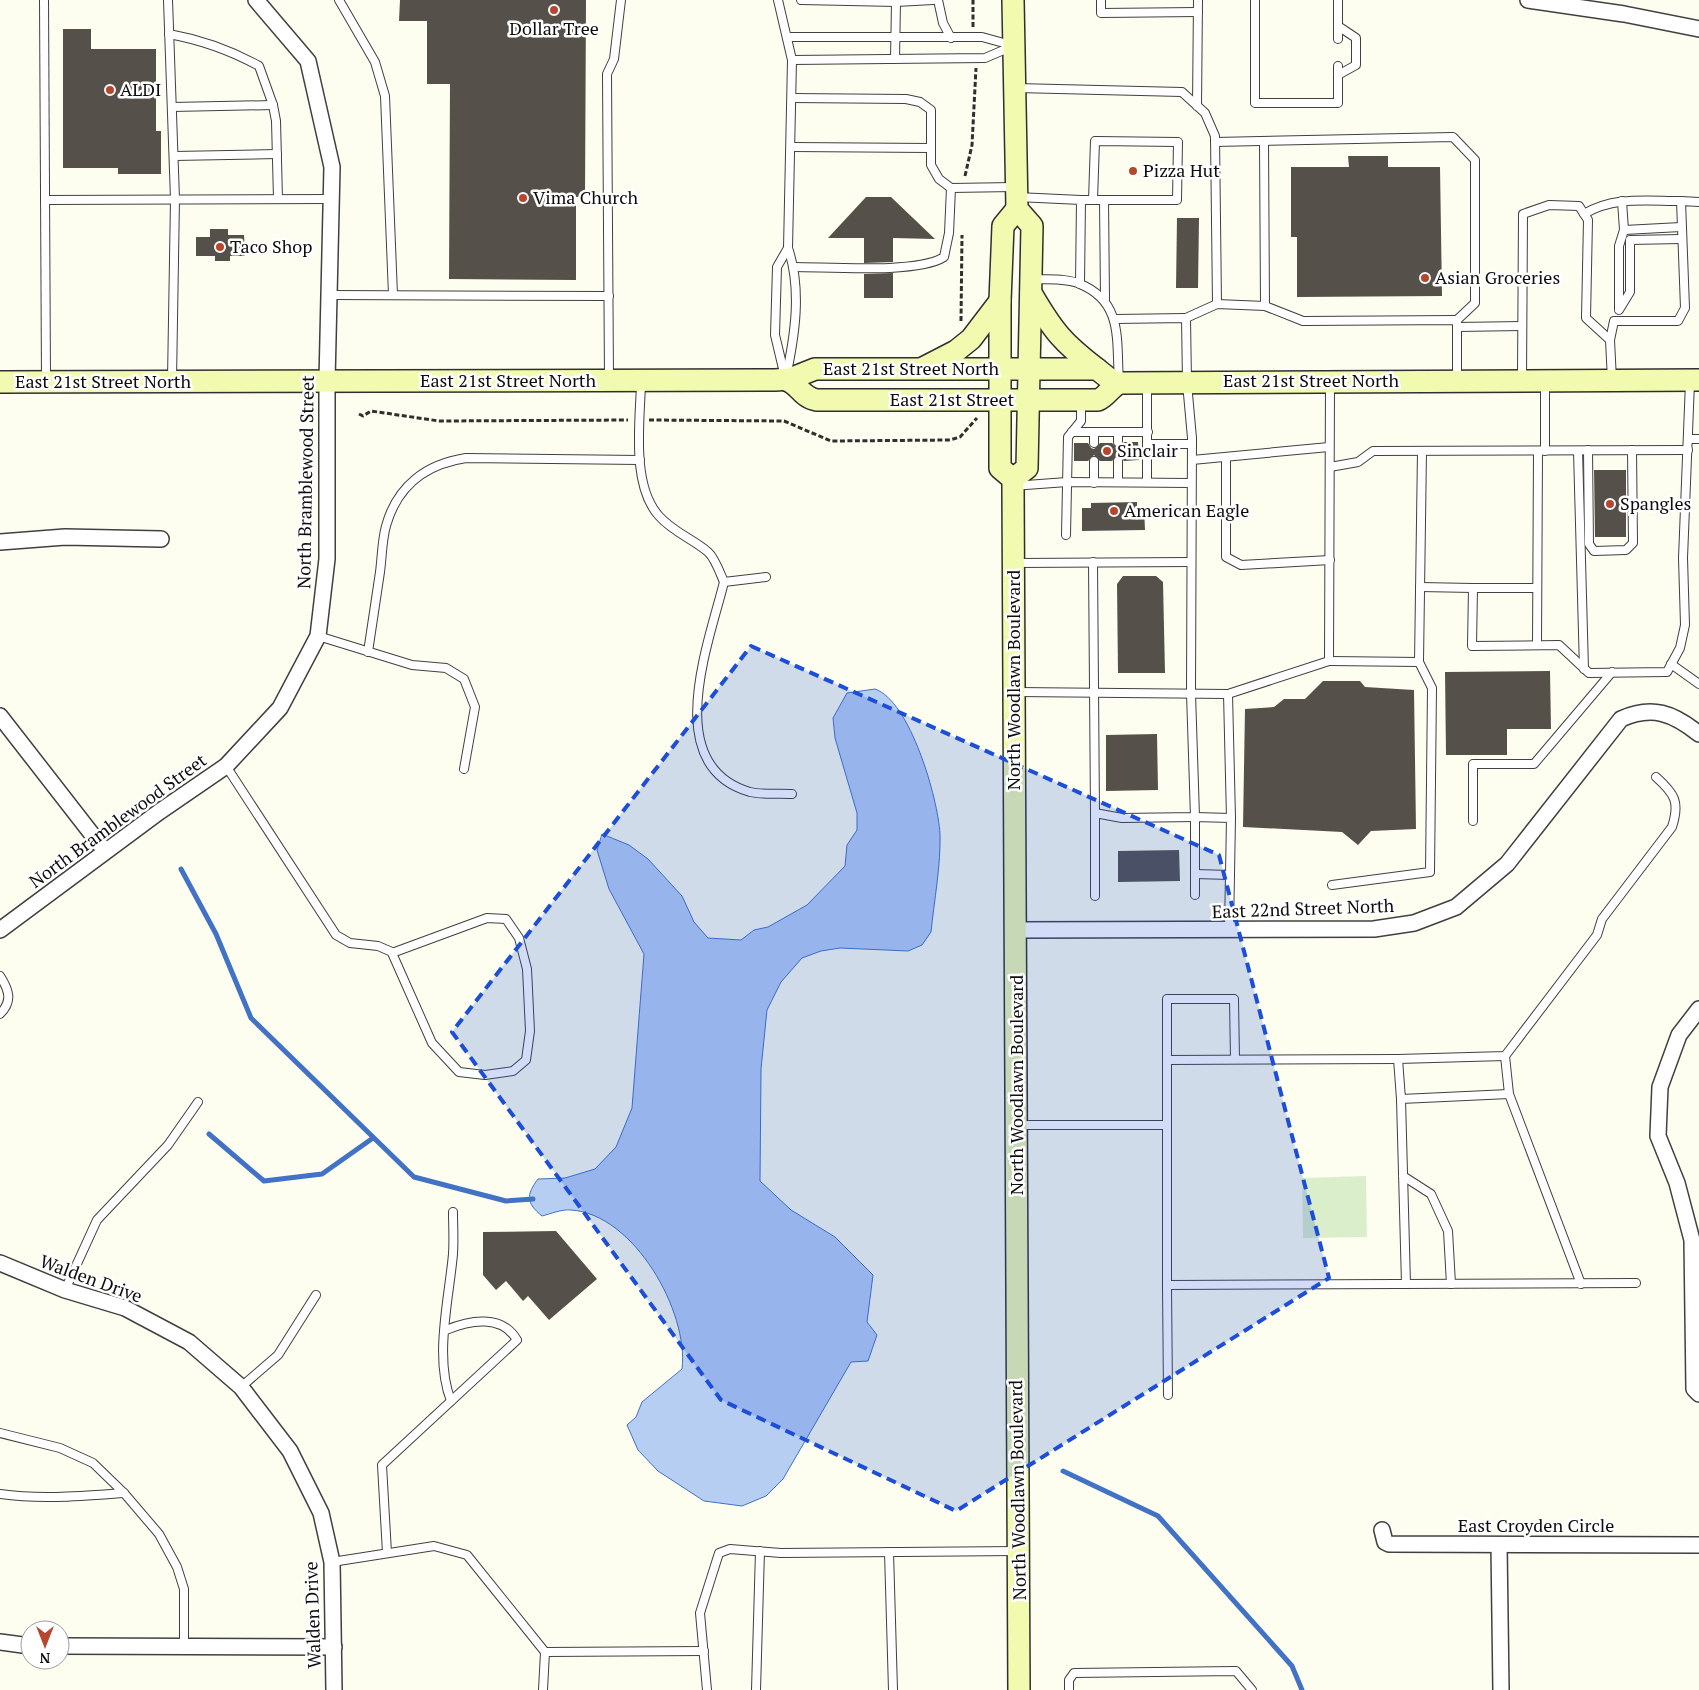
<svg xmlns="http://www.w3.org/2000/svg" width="1699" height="1690" viewBox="0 0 1699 1690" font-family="'PT Serif',serif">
<rect width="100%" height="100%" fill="#fdfeef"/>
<!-- pitch -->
<polygon fill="#daeecb" points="1366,1176 1367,1237 1303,1238 1302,1178"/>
<!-- water -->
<path fill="#b6cef2" stroke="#4272c5" d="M 875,689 C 910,701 938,798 940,834 C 941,864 934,902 931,932 L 922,945 L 908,951 L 840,948 L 821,951 L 802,958 L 781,982 L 767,1010 L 761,1069 L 760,1181 L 791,1210 L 835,1237 L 873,1275 L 867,1322 L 877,1335 L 868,1361 L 851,1362 L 783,1479 L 766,1496 L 742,1506 L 704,1501 L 658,1471 L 638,1450 L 627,1425 L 636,1417 L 642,1402 L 682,1369 C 689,1312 634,1214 571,1210 C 562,1209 550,1214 542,1216 C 526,1203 526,1195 538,1179 L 565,1178 L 595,1169 L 616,1147 L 632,1108 L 644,954 L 609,889 L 597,850 L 602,834 L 629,845 L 648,859 L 682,896 L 694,922 L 708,938 L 741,940 L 754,930 L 768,927 L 807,905 L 845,866 L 847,845 L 857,830 L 857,813 L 835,738 L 833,718 L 847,693 Z"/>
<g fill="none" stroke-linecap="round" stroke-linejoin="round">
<!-- stream -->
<g stroke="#4272c5" stroke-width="5">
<polyline points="181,869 216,934 251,1018 414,1177 506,1201 533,1199"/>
<polyline points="209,1134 264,1181 322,1174 373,1138"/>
<polyline points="1063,1471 1158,1516 1292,1666 1302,1690"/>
</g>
</g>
<!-- building -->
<g fill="#55514a">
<polygon points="400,0 586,0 585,197 576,197 576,280 449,279 450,84 427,84 427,21 399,21"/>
<polygon points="63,29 91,29 91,49 156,49 156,131 161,131 161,174 118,174 118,168 63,168"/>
<polygon points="1348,156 1388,156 1388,167 1440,167 1442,296 1297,297 1297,237 1291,237 1291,167 1349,167"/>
<polygon points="866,197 891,197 935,239 893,238 893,262 864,263 864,238 828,238"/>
<polygon points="1177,218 1199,218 1198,288 1176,288"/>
<polygon points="210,229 228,229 228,235 244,235 245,256 230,256 230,261 215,261 215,256 196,256 196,237 210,237"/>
<polygon points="893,273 893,298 864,298 864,274"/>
<polygon points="1124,442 1138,442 1139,460 1124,461 1118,455 1112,461 1100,461 1094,455 1088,461 1074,461 1074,443 1088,443 1091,448 1094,449 1100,443 1112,443 1118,448"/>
<polygon points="1594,470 1626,470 1626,537 1595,537"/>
<polygon points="1137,502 1137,507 1144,507 1145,530 1082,531 1082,508 1091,508 1091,503"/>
<polygon points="1123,576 1156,576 1163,582 1165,673 1118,673 1117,584"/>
<polygon points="1550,671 1551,729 1507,729 1507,755 1446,755 1445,672"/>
<polygon points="1323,681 1360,681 1365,687 1414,690 1416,829 1371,831 1358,845 1342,832 1243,827 1245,709 1274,707 1284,699 1305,699"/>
<polygon points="1157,734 1158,790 1106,791 1106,735"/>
<polygon points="1179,850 1180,881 1118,882 1118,851"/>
<polygon points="556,1231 597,1279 549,1320 528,1296 523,1301 506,1281 496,1290 483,1275 483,1232"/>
</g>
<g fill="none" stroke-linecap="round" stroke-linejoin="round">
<!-- service casing -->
<g stroke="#404040" stroke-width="10">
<g id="service">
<polyline points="44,0 46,380"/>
<polyline points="168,0 175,199 172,380"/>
<polyline points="339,0 375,62 385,96 393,295"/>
<path d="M 778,0 L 792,60 L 788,248 C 802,289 795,335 786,377"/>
<polyline points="801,0 896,2 933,0"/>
<polyline points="938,0 943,23 951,38"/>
<polyline points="1101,0 1101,13 1198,12"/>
<polyline points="1255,0 1255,103 1338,103 1338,66"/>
<polyline points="1338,0 1338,39"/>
<polyline points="1338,26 1356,38 1356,65 1338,75"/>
<path d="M 169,34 C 202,40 230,50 259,66 L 273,105 L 276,121 L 278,199"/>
<polyline points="788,37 982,37 1011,45"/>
<polyline points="895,59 896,2"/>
<polyline points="792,60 985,58 1013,46"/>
<polyline points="1016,88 1182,92 1205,113 1215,136 1217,304"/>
<polyline points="792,98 906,99 920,102 931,110 931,165 939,179 951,188 1014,187"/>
<polyline points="1197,106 1198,0"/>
<polyline points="172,107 273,105"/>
<polyline points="1264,141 1265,306"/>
<polyline points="1215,142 1453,137 1475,160 1475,303 1457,320"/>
<polyline points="792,147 931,148"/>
<polyline points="174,156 277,154"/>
<polyline points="1017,197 1081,200 1080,284"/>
<polyline points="45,200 332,199"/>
<polyline points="1081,200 1177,200 1178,142 1095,141 1093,200"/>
<polyline points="1104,200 1105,299"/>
<path d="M 1584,214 C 1614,196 1646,201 1681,201"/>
<polyline points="1624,230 1681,227"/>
<path d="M 794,267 C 829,267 918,274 944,257 L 949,233 L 951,188"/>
<path d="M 1033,279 C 1048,280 1067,278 1080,284 C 1124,302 1116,342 1119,381"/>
<polyline points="329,295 609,296"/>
<polyline points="1619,308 1619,246 1624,230 1622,201"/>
<polyline points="1619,310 1630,292 1630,240 1681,239"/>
<polyline points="1186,318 1217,304 1265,306 1303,321 1457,320 1457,379"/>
<polyline points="1457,327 1522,326"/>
<polyline points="785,377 775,335 777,267 788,248"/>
<polyline points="609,379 607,74 614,59 621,0"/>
<polyline points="1522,380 1523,214 1549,205 1579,206 1588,220 1586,318 1610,340"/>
<polyline points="1612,380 1610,340 1614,321 1678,321 1685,308 1681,201 1699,202"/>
<path d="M 641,383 C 640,422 631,485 659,516 C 673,532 693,539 708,552 C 715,558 720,573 724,582 C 709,643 660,766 750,792 C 763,795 779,793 792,794"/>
<polyline points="1545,383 1545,451"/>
<polyline points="1147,384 1147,482"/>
<polyline points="1072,432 1148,432"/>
<polyline points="1094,432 1094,443"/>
<polyline points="1118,432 1118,442"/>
<polyline points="1688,439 1699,439"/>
<polyline points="1148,444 1192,444"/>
<polyline points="1588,450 1589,544 1594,551 1626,550 1633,543 1632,450"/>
<polyline points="1578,451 1584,669"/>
<polyline points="1226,457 1226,557 1241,565 1330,560"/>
<polyline points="1192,460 1329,447"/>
<polyline points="1118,461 1118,482"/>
<polyline points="1330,467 1358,462 1373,451 1688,450"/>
<polyline points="1094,483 1094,461"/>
<polyline points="1014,486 1067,482 1191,483"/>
<polyline points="1066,535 1068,437 1081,421 1081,402"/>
<polyline points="1093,562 1095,813 1122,818 1195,817 1191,693 1192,438 1187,383 1186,318 1115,319"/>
<polyline points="1016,563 1191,562"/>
<polyline points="724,582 766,577"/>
<polyline points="1420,587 1473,588 1472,646 1559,645 1589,673 1667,672 1680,648 1685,625 1683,558 1690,382"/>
<polyline points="1473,588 1537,588"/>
<polyline points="318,636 412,665 446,668 464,679 475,707 464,769"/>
<polyline points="1537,645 1538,451"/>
<path d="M 368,652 C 372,625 376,599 380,572 C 382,557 382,540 386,526 C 397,486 426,464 466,458 L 640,460"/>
<polyline points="1329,661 1419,662 1422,451"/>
<polyline points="1671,664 1699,684"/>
<polyline points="1016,692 1228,694 1231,818"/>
<polyline points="1228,694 1329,661 1330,383"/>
<polyline points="226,766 336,935 350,943 378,946 392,952 392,953 432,1043 459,1072 485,1075 513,1071 526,1060 530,1031 527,969 519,938 506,919 487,918 392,953"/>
<polyline points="1095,813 1095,896"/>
<polyline points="1473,821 1473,764 1534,764 1612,672"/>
<polyline points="1195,874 1230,875"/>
<polyline points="1332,885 1430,872 1432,688 1419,662"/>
<polyline points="1195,895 1195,817 1231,818 1229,930"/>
<path d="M 0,976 C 9,990 13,1001 0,1014"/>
<polyline points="1505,1056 1509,1094"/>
<polyline points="1235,1059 1234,999 1167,999 1167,1285 1636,1283"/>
<polyline points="1167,1060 1398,1059"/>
<polyline points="1401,1099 1406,1284"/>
<polyline points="1017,1125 1167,1125"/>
<polyline points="1403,1176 1431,1194 1448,1231 1451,1284"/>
<path d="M 1581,1284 L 1509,1094 L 1401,1099 L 1398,1059 L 1505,1056 L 1597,935 L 1602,919 L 1672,827 C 1680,802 1675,794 1656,777"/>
<polyline points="1167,1285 1168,1395"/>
<polyline points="65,1290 97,1220 168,1145 198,1102"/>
<polyline points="241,1387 278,1355 316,1295"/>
<path d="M 451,1401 C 434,1358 449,1299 453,1254 C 454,1240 453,1225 453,1212"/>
<polyline points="0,1433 60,1448 93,1463 124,1493 159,1534 177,1567 184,1589 184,1646"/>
<path d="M 0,1494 C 41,1500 83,1496 124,1493"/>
<polyline points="889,1552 893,1690"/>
<path d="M 387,1553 L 382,1465 L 517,1340 C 502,1314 470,1320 446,1330"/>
<polyline points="332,1562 434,1546 467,1555 545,1652 704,1651"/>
<polyline points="543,1690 545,1652"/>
<polyline points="707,1690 700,1613 719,1553 730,1549 781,1553 1018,1551"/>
<polyline points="756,1690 760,1551"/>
<polyline points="1069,1690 1069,1680 1074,1673 1236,1671 1252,1690"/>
</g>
</g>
<!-- minor casing -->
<g stroke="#404040" stroke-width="18">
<g id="minor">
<polyline points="1528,0 1624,14 1699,29"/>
<polyline points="0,542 65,537 161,539"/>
<polyline points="0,716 105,851"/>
<polyline points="0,930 159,812 226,766 280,708 318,636 327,559 327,381 332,167 308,61 256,0"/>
<path d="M 1016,930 L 1374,929 L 1414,923 L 1456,907 L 1507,864 L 1621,719 C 1652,705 1673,713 1699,734"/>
<polyline points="1699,1009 1679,1035 1660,1087 1658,1136 1677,1183 1692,1240 1694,1389 1699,1394"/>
<polyline points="0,1263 65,1290 125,1308 189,1342 241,1387 290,1451 321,1513 332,1562 334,1690"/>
<polyline points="1382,1530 1385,1542 1389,1544 1699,1545"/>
<polyline points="1499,1545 1501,1690"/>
<polyline points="0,1642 30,1646"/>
<polyline points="60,1646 334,1647"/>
</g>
</g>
<!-- secondary casing -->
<g stroke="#2f2f2f" stroke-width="24">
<g id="secondary">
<polyline points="1017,209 1003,226 1000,301 1000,468 1013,479 1013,486 1019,1690"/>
<path d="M 1031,293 C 1053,331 1063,343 1097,369"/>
<polyline points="923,368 956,351 971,339 1000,301"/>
<path d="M 786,380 C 799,384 802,398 817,400 L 1098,400 C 1106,397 1110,388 1119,383"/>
<polyline points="0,382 775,380 790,379 815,369 1097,369 1112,381 1119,383 1699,380"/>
<polyline points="1013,479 1027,468 1032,226 1017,209 1013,0"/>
</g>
</g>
<!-- path -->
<g stroke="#2f2f2f" stroke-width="3" stroke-dasharray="5 2.5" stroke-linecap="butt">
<polyline points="973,27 973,0"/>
<polyline points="965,176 972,145 976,68"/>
<polyline points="961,321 962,235"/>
<polyline points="359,414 363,416 371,411 439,421 628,420"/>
<polyline points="649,420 784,421 831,441 950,440 960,437 977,418"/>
</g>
<!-- service -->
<use href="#service" stroke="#fff" stroke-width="8"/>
<!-- minor -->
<use href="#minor" stroke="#fff" stroke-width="15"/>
<!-- secondary -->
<use href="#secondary" stroke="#f1faae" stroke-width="21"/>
</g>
<!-- marked area -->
<path fill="#1d4ed8" fill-opacity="0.2" stroke="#1d4ed8" stroke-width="4" stroke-dasharray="10 6" stroke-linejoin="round" d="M 751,646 L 1219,855 L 1329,1278 L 956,1511 L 721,1400 L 452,1032 Z"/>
<!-- markers -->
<g fill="#b5472e" stroke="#fff" stroke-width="2">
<circle cx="554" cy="10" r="5"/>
<circle cx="110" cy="90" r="5"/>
<circle cx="1133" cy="171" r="5"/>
<circle cx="523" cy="198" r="5"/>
<circle cx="220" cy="247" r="5"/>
<circle cx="1425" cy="278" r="5"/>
<circle cx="1107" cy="451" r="5"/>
<circle cx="1610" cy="504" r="5"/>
<circle cx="1114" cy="511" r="5"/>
</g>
<g text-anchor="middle" stroke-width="5" stroke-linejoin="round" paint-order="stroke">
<!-- poi labels -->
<g font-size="18" fill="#0d0d0d" stroke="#fff" text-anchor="start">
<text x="554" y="35" text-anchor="middle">Dollar Tree</text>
<text x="120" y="96">ALDI</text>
<text x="1143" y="177">Pizza Hut</text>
<text x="533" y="204">Vima Church</text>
<text x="230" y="253">Taco Shop</text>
<text x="1435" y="284">Asian Groceries</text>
<text x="1117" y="457">Sinclair</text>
<text x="1620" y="510">Spangles</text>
<text x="1124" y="517">American Eagle</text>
</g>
<!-- street labels -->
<g font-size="18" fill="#0d0d0d" stroke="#fff">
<text x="911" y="375">East 21st Street North</text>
<text x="508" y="387">East 21st Street North</text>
<text x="1311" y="387">East 21st Street North</text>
<text x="103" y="388">East 21st Street North</text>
<text x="952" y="406">East 21st Street</text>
<text transform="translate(306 482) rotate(-89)" y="6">North Bramblewood Street</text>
<text transform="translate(1014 680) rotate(-90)" y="6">North Woodlawn Boulevard</text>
<text transform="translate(118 821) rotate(-36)" y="6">North Bramblewood Street</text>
<text transform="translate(1303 909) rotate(-2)" y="6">East 22nd Street North</text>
<text transform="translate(1017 1085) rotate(-90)" y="6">North Woodlawn Boulevard</text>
<text transform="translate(91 1279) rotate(20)" y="6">Walden Drive</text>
<text transform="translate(1018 1490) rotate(-91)" y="6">North Woodlawn Boulevard</text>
<text x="1536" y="1532">East Croyden Circle</text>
<text transform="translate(313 1615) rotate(-92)" y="6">Walden Drive</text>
</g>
</g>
<!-- north arrow -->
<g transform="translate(45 1645) rotate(180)"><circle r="24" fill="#ffffff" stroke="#9e9e9e"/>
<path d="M0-4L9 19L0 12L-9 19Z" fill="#b5472e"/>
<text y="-8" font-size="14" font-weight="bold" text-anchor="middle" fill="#0d0d0d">N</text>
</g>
</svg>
